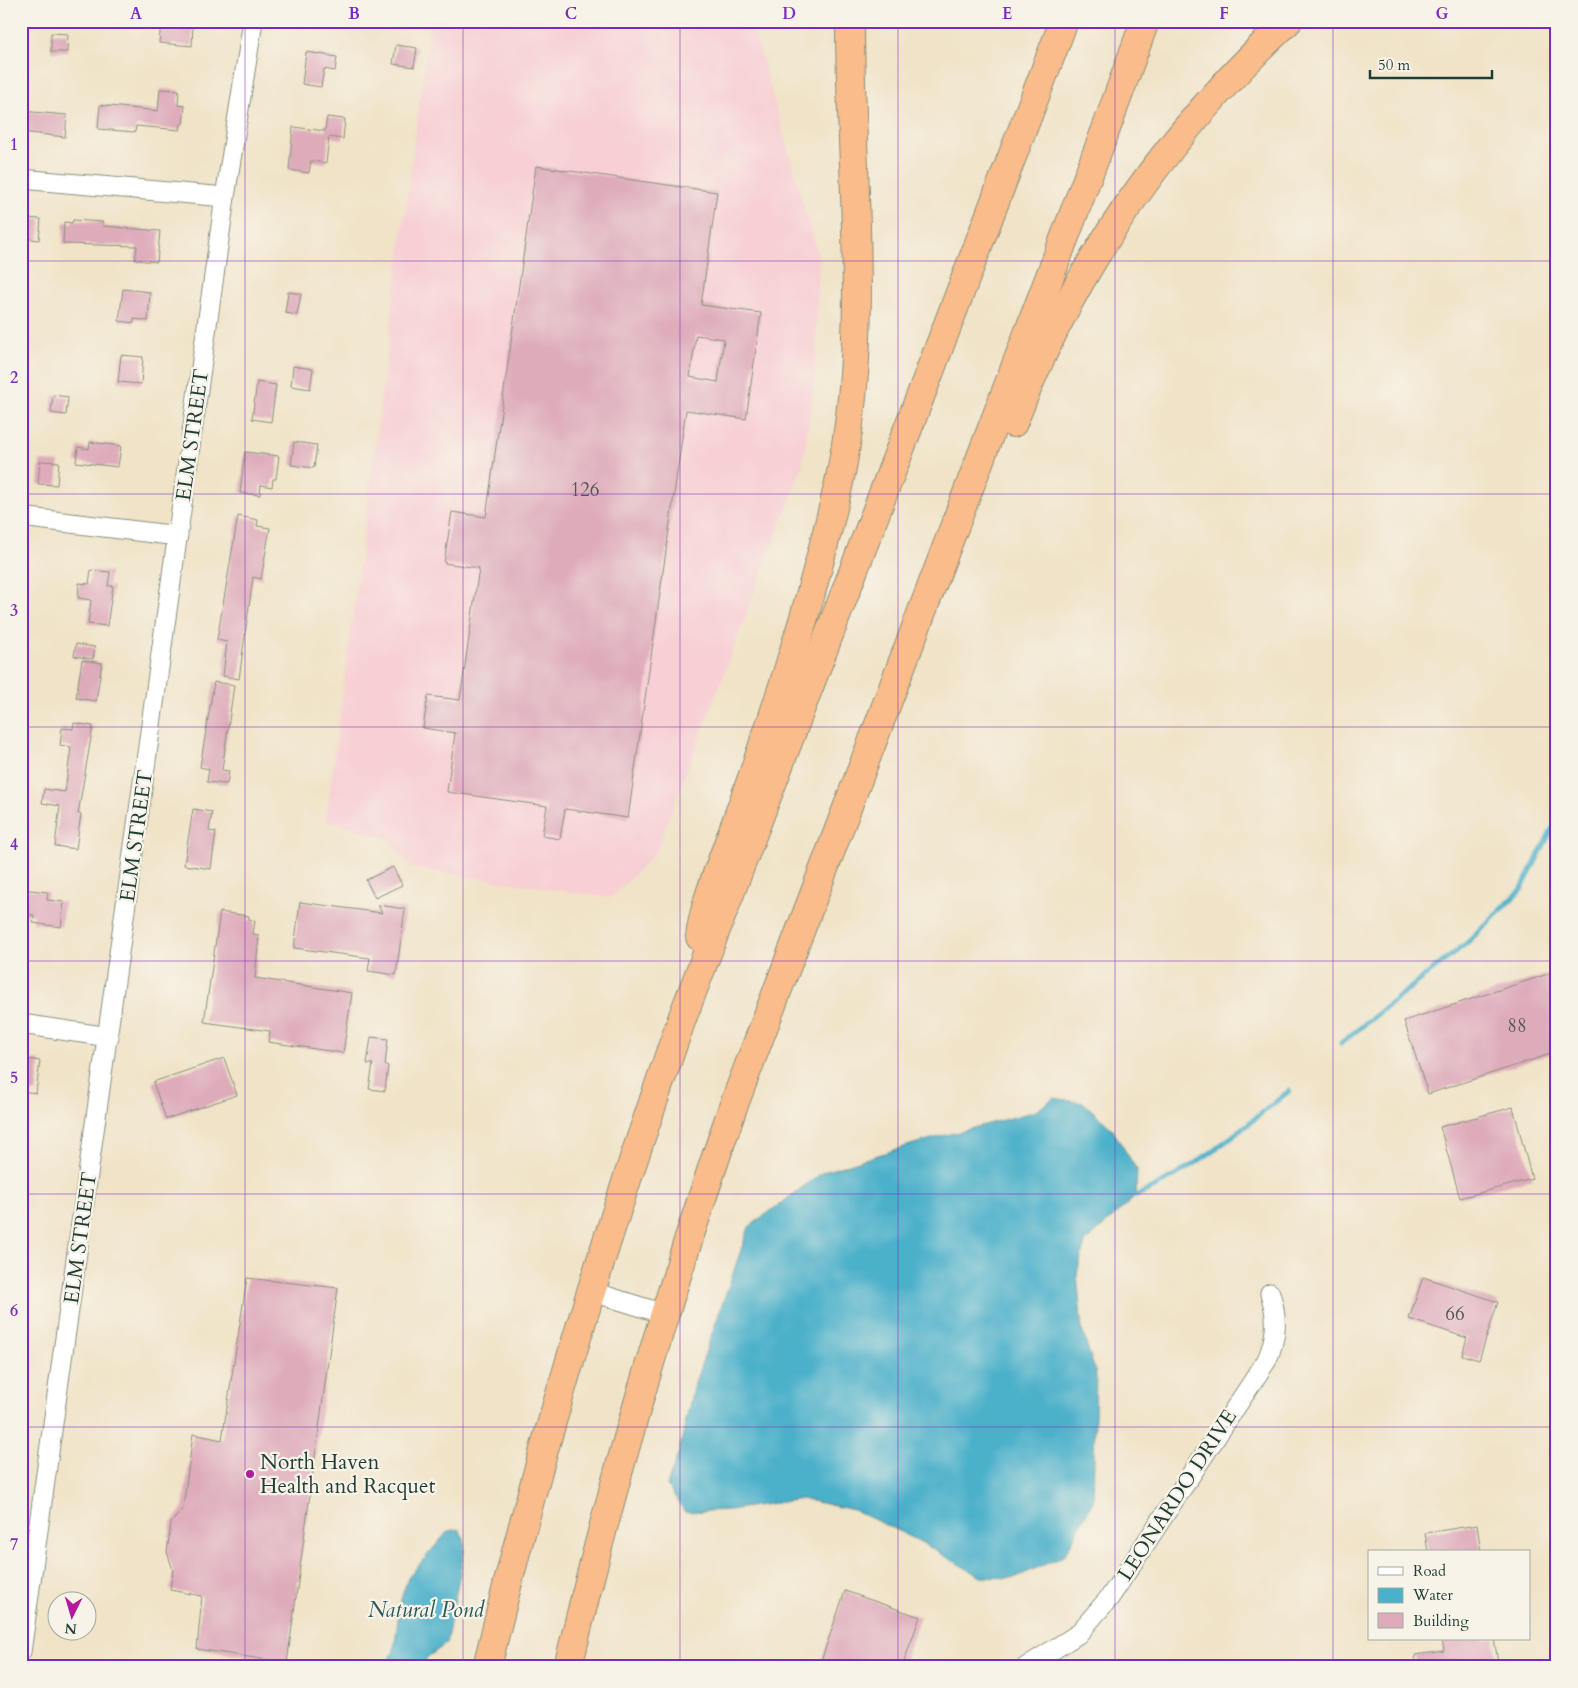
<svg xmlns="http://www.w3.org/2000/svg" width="1578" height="1688" viewBox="0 0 1578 1688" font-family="Cardo,serif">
<rect width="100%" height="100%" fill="#f7f3e8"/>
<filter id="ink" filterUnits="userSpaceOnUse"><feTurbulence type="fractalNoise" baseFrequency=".02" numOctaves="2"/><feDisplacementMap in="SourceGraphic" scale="10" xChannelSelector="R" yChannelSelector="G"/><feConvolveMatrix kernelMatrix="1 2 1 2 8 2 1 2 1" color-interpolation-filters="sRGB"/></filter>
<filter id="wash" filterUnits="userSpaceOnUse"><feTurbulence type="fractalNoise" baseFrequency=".0096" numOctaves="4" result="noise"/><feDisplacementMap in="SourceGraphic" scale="20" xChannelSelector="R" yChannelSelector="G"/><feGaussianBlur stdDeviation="1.12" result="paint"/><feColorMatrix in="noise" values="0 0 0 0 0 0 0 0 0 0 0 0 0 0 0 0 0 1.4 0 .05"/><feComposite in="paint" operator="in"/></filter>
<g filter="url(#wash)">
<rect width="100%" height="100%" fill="#f0e3c7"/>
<!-- built -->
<polygon fill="#f7cfd4" points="430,21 751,21 819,259 815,378 802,468 656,852 611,898 411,868 389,839 326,821"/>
<!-- water -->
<g fill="#4bb0ca" stroke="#35767f">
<polygon points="1054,1098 1084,1103 1112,1129 1137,1170 1136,1196 1085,1243 1077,1273 1082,1330 1096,1374 1093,1501 1064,1556 1014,1578 981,1577 919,1541 854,1510 802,1499 729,1510 685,1512 667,1485 679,1452 693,1388 749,1227 823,1172 917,1143 1036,1111"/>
<polygon points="458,1529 464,1538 464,1552 446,1644 426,1658 424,1667 383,1667 394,1651 400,1602 408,1578 448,1531"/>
</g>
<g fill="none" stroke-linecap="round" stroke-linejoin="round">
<!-- stream -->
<g stroke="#4bb0ca" stroke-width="5">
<polyline points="1341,1043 1468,942 1521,890 1552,829 1557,828"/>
<path d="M 1136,1196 C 1193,1171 1241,1130 1289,1091"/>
</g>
</g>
<g id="blocks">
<!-- building -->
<g fill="#deabbb" fill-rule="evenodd">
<polygon points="161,22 193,24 192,46 159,43"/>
<polygon points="51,33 68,34 67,52 51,52"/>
<polygon points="396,45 417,48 414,67 393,64"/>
<polygon points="306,52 337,57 335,71 324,69 321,87 302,84"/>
<polygon points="160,89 179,90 178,105 185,106 183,124 181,124 180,130 136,126 135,132 98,129 100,105 158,111"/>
<polygon points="21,111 67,115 65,137 21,132"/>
<polygon points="327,117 345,119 343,139 329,137 326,163 311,161 309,173 289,170 293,127 325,131"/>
<path d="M 536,166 L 717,192 L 701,305 L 761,313 L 746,419 L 686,410 L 628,818 L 565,809 L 560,839 L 542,836 L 547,806 L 447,792 L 455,733 L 423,728 L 428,696 L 460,700 L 479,568 L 444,563 L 452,512 L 486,517 ZM 696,335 L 724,339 L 718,382 L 690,377 Z"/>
<polygon points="21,218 41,219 39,240 21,238"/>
<polygon points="73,220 103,222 103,226 160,231 157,262 135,260 137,246 63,244 64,222 72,223"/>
<polygon points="123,289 150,292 148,321 134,319 134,323 119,321"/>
<polygon points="288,292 301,294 297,315 285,313"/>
<polygon points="121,355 143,357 141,384 118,382"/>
<polygon points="293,366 313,369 310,389 291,386"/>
<polygon points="257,382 276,385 271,422 252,419"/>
<polygon points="53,395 68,397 66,415 51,413"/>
<polygon points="90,442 121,446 118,467 76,462 78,447 89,449"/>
<polygon points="294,442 317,445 314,468 291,465"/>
<polygon points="245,452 279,456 276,479 273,479 272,487 261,485 260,495 240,493"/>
<polygon points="40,461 59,462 57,485 38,484"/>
<polygon points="238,516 258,520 257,526 270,528 261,579 253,577 239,679 223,676 227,642 217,640"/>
<polygon points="91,570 110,572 108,586 113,586 107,626 88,624 91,600 78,598 79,583 89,584"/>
<polygon points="76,644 95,647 93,659 74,656"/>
<polygon points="82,660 102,663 96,701 76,698"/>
<polygon points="214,682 234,685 222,770 229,771 227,784 207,782 209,769 200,767"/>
<polygon points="74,723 93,726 78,814 81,814 76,849 55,846 60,806 42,803 44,789 65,792 71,747 60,745 62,728 73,729"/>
<polygon points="193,809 212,812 209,831 216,832 211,869 184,865"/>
<polygon points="393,867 402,885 375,898 366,880"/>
<polygon points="21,889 48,892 47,900 64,902 61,927 33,923 34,915 21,914"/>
<polygon points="300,902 382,913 378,905 405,909 396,975 368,971 370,958 294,948"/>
<polygon points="220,912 249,916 249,920 255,921 253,934 259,935 255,978 352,993 343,1053 268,1042 270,1031 204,1022"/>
<polygon points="1557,971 1557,1052 1428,1094 1404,1021"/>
<polygon points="371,1037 388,1039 385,1065 388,1066 385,1091 369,1089 373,1064 367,1064"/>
<polygon points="21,1058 40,1061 36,1093 21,1091"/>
<polygon points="224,1058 237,1095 166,1119 153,1082"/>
<polygon points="1513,1107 1532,1179 1460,1198 1440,1127"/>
<polygon points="1423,1277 1498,1302 1479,1360 1462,1355 1467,1338 1409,1319"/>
<polygon points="247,1278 338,1288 287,1663 197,1649 202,1596 170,1590 173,1570 167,1552 171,1523 183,1508 193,1434 222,1440"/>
<polygon points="1477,1525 1481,1552 1428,1552 1425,1533"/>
<polygon points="845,1591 920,1617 902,1667 819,1667"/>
<polygon points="1442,1639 1494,1639 1499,1667 1417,1667 1415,1655 1444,1651"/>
</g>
</g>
</g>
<g filter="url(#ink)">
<use href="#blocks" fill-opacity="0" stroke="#88907e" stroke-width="1"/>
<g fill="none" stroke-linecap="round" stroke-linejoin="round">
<!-- minor casing -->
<g stroke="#88907e" stroke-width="21">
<g id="minor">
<polyline points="21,179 225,197"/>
<polyline points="21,517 178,536"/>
<polyline points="21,1024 109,1037"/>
<polyline points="590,1291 664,1314"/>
<polyline points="21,1652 225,197 253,21"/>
<path d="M 1026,1667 L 1078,1634 L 1110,1597 L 1267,1360 C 1277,1336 1278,1318 1270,1293"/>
</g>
</g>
<!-- highway casing -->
<g stroke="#88907e" stroke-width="30">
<g id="highway">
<path d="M 1013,423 C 1073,268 1167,134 1288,21"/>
<path d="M 700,937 C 704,905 716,877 727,847 C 738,816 750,785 760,754 C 791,667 817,577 838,487 C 872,335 850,176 850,21"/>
<path d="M 487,1667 C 540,1446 607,1230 683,1016 L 1064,21"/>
<path d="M 568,1667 C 613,1477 669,1291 733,1107 L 1106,129 L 1145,21"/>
</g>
</g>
<!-- minor -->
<use href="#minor" stroke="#fff" stroke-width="19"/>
<!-- highway -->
<use href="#highway" stroke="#f9bc8a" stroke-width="28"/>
</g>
</g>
<!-- grid -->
<path fill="none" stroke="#7b2cbf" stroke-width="1" stroke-opacity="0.55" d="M 245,21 L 245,1667M 463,21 L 463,1667M 680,21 L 680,1667M 898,21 L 898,1667M 1115,21 L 1115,1667M 1333,21 L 1333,1667M 21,261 L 1557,261M 21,494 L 1557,494M 21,727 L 1557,727M 21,961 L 1557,961M 21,1194 L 1557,1194M 21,1427 L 1557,1427"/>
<!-- markers -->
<circle fill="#b5179e" stroke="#f7f3e8" stroke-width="2" cx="250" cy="1474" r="5"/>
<g text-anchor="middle" stroke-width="4.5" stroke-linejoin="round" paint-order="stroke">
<!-- number labels -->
<g font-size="19" fill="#4f5856">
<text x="585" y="496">126</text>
<text x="1517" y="1032">88</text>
<text x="1455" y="1320">66</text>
</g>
<!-- street labels -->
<g font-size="21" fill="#1f3d34" stroke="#f7f3e8">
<text transform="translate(192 435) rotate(-82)" y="7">ELM STREET</text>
<text transform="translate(136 836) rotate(-82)" y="7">ELM STREET</text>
<text transform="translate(80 1238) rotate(-82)" y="7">ELM STREET</text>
<text transform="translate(1177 1495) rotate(-57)" y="7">LEONARDO DRIVE</text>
</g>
<!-- poi labels -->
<g font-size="21" fill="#1f3d34" stroke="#f7f3e8" text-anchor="start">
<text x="260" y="1469">North Haven<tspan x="260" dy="24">Health and Racquet</tspan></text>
</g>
<!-- water labels -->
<g font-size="22" font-style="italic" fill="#2a5a5a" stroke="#f7f3e8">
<text x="426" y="1617">Natural Pond</text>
</g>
</g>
<!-- margin -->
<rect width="1578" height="1688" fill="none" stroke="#f7f3e8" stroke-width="55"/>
<!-- legend -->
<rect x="1368" y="1550" width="162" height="90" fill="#f7f3e8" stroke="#a1aaa0"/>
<rect x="1378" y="1567" width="25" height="8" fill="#ffffff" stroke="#a1aaa0"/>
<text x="1413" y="1576" font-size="15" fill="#1f3d34">Road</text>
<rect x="1378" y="1588" width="25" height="15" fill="#4bb0ca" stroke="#a1aaa0"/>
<text x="1413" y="1600" font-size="15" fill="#1f3d34">Water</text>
<rect x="1378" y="1613" width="25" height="15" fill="#deabbb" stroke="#a1aaa0"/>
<text x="1413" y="1626" font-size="15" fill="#1f3d34">Building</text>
<!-- north arrow -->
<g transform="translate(72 1616) rotate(185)"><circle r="24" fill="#f7f3e8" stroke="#a1aaa0"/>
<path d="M0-4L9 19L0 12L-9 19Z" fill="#b5179e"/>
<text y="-8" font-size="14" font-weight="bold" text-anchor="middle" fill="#1f3d34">N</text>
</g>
<!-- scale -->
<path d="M1370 70v8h122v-8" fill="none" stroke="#1f3d34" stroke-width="2.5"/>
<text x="1378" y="70" font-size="15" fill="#1f3d34" stroke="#f7f3e8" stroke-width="4" paint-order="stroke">50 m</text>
<rect x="28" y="28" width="1522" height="1632" fill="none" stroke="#7b2cbf" stroke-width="2"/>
<g font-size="16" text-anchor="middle" font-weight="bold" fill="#7b2cbf">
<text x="136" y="19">A</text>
<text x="354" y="19">B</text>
<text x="571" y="19">C</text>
<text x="789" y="19">D</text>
<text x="1007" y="19">E</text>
<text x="1224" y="19">F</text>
<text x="1442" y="19">G</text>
<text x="14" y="150">1</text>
<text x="14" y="383">2</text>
<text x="14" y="616">3</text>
<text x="14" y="850">4</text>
<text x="14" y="1083">5</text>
<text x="14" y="1316">6</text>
<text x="14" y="1550">7</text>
</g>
</svg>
